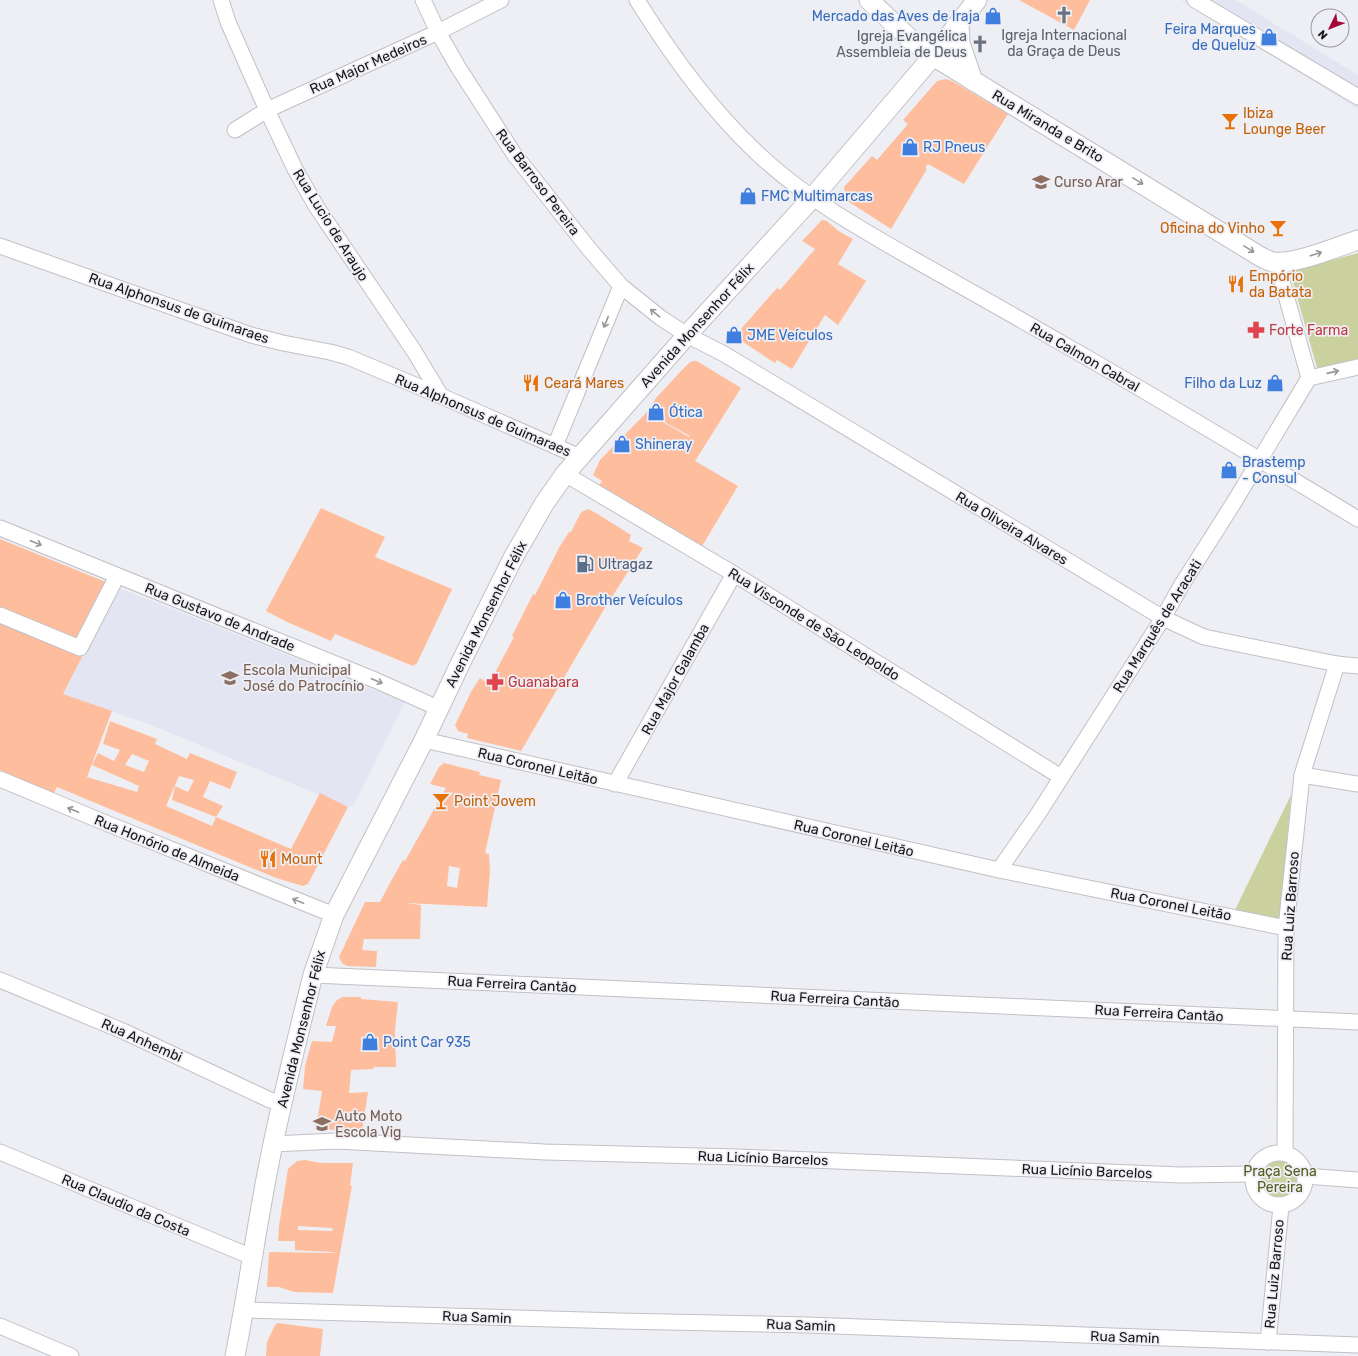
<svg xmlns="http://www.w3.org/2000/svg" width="1358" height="1356" viewBox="0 0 1358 1356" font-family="Rubik,sans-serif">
<rect width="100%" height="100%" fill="#eeeff4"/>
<!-- built -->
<g fill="#e4e5f2">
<polygon points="1181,0 1236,0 1358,75 1358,109"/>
<polygon points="117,587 405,702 354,805 348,807 151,725 63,694"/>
</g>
<!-- green -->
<g fill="#cad19f">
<polygon points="1358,253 1358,362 1318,371 1290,272"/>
<polygon points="1291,795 1280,923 1233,914"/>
<circle cx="1280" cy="1179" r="18"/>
</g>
<!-- building -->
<g fill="#febe9d" fill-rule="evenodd">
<polygon points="1019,0 1090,0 1074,30"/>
<polygon points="946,79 952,81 1008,114 964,184 928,164 925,168 927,169 891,229 846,200 844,187 872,156 877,160 908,124 903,120 937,81"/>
<polygon points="822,220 827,221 840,232 853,239 838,264 866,281 838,325 825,315 792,369 777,360 775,363 740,340 739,334 741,329 777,288 780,290 815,249 802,241"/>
<path d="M 693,361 L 697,361 L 741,388 L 695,461 L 738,486 L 701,548 L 599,485 L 602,481 L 593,475 L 600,460 L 646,413 L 656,398 L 681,371 L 689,363 ZM 656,418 L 657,418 L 690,436 L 689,437 Z"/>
<polygon points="321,508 385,537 375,557 452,589 417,663 413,666 335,634 331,641 287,622 266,611"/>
<polygon points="588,509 596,513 631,535 629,541 643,548 603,611 521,751 467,738 468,734 458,731 455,725 471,692 480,678 489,684 514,637 512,636 533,594 535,595 560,546 569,532 571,532 580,514 583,511"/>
<polygon points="0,539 106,582 76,641 0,610"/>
<path d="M 0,622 L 82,657 L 63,694 L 112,711 L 87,777 L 137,792 L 139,786 L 92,765 L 98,753 L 114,761 L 120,750 L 103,744 L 110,721 L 157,739 L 155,744 L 187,759 L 190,753 L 237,772 L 230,789 L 210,781 L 203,797 L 223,806 L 216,817 L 172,800 L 175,786 L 188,792 L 194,780 L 179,776 L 166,806 L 212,826 L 216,817 L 291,849 L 320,793 L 348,807 L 308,884 L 303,886 L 276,878 L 57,787 L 53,795 L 23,780 L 0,770 ZM 132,754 L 149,761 L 144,772 L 125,765 Z"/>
<path d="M 444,763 L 480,772 L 479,775 L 501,780 L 485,853 L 489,854 L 490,871 L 487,907 L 406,903 L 421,905 L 420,939 L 364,939 L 362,950 L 377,951 L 376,967 L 347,966 L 342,963 L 339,957 L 365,902 L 380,902 L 391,881 L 403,860 L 405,861 L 446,788 L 430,784 L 439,767 ZM 449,866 L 460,868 L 457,888 L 447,886 Z"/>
<polygon points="342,997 361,997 361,999 398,1002 395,1030 396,1067 374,1067 373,1069 351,1070 349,1093 368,1092 362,1131 316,1129 322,1091 303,1089 305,1066 312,1041 332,1042 336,1026 326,1026 332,1007 336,1001"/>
<path d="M 305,1160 L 321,1163 L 353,1163 L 350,1186 L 352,1186 L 333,1293 L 294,1292 L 279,1287 L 267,1287 L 269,1252 L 337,1253 L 331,1252 L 295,1250 L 295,1241 L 278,1241 L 279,1226 L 288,1169 L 297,1161 ZM 298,1226 L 332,1228 L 333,1231 L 298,1230 Z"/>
<polygon points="278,1323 323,1329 320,1356 266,1356 267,1342 275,1325"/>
</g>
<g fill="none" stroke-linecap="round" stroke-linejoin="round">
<!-- minor casing -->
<g stroke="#c0c0c6" stroke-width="17">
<g id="minor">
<polyline points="221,0 228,22 267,110 295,169 316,206 414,351 441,396"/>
<polyline points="423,0 438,32 458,67 514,154 590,250 621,286 661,318 687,335 724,354 1163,618 1204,637 1337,664 1358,666"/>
<path d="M 637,0 C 670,53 708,106 753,149 C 800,195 857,227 913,259 C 963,287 1013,315 1063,344 C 1162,400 1260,460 1358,519"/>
<polyline points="1195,0 1358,97"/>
<polyline points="235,130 267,110 438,32 501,0"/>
<polyline points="0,246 251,335 283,343 330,352 348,357 441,396 580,457"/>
<polyline points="1278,262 1282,281 1309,378"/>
<polyline points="1309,378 1358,367"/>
<polyline points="555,446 621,286"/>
<polyline points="565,474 734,574 1061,777"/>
<polyline points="0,528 375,680 438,708"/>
<polyline points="0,615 80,648 117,576"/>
<polyline points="424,740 999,870 1286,928"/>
<polyline points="1302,775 1358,784"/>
<polyline points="0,779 96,819 334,915"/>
<polyline points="615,784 734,574"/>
<polyline points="999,870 1038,814 1163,618 1181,586 1233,504 1309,378"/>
<polyline points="313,975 1358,1022"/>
<polyline points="0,980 125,1032 270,1100 282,1103"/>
<polyline points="273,1144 336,1141 545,1152 738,1157 1181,1175 1253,1174"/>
<polyline points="0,1152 252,1257"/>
<circle cx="1279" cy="1179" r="26"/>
<polyline points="1285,1153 1286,928 1302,775 1337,664"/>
<polyline points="1305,1176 1358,1180"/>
<polyline points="244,1310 619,1321 807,1325 1358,1345"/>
<polyline points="0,1326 71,1356"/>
<polyline points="1268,1342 1281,1206"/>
</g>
</g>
<!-- major casing -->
<g stroke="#c0c0c6" stroke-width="21">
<g id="major">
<path d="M 869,0 L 911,40 L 933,56 L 1261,257 C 1265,259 1269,261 1273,262 C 1294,265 1337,247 1358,240"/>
<polyline points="959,23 960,43 973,81"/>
<path d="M 235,1356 C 249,1286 258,1214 273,1144 C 285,1087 299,1031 313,975 L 334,915 L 424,740 L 461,662 L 514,556 L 544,504 L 565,474 L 687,335 L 812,198 L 893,103 L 933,56 L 977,0"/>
</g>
</g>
<!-- minor -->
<use href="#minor" stroke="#fff" stroke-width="15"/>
<!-- major -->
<use href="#major" stroke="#fff" stroke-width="19"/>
</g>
<!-- one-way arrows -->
<defs><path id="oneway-shaft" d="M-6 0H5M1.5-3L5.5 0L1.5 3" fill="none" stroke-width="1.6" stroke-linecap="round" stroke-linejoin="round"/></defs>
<g stroke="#969697">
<use href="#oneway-shaft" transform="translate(1138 181) rotate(31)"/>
<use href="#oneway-shaft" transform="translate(1249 249) rotate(32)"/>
<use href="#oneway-shaft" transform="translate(1316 254) rotate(-18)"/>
<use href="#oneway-shaft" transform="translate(655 313) rotate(-140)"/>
<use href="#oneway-shaft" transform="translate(606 322) rotate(112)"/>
<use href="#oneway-shaft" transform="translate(1333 372) rotate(-13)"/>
<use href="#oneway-shaft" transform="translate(36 543) rotate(22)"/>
<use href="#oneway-shaft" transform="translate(377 681) rotate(23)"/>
<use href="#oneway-shaft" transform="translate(73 810) rotate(-157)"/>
<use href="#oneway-shaft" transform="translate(298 901) rotate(-158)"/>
</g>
<!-- icons -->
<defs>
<g id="church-bare" transform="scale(1.38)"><path d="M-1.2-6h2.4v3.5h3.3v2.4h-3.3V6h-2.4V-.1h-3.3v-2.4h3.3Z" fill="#6b7280" stroke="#eeeff4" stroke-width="2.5" paint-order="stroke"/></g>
<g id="shop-bare" transform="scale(1.38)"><path d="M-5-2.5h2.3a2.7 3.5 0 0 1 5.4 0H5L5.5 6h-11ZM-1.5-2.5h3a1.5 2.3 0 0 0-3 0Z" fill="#3f7fe0" stroke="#eeeff4" stroke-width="2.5" paint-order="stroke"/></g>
<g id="bar-bare" transform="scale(1.38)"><path d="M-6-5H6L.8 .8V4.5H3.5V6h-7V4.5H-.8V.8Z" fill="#e8710a" stroke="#eeeff4" stroke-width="2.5" paint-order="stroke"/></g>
<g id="school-bare" transform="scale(1.38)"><path d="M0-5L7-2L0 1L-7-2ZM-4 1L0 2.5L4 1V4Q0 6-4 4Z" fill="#8d6e63" stroke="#eeeff4" stroke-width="2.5" paint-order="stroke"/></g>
<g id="restaurant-bare" transform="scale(1.38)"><path d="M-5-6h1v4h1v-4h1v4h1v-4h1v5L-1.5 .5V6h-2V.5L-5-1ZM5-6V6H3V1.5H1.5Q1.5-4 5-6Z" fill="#e8710a" stroke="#eeeff4" stroke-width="2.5" paint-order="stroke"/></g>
<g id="pharmacy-bare" transform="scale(1.38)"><path d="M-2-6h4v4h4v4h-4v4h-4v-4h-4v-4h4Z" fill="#e0444e" stroke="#eeeff4" stroke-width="2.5" paint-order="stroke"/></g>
<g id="fuel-bare" transform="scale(1.38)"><path d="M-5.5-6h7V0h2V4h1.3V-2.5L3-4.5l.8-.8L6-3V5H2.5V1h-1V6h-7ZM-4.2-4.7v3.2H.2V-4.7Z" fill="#5c6f8a" stroke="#eeeff4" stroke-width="2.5" paint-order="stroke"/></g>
</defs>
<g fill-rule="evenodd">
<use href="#church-bare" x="1064" y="15"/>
<use href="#shop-bare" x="993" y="16"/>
<use href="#shop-bare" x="1269" y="37"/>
<use href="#church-bare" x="980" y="44"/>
<use href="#bar-bare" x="1230" y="121"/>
<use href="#shop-bare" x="910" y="147"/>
<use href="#school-bare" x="1041" y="182"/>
<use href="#shop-bare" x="748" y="196"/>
<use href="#bar-bare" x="1278" y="228"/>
<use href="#restaurant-bare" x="1236" y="284"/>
<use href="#pharmacy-bare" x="1256" y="330"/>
<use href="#shop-bare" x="734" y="335"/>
<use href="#restaurant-bare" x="531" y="383"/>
<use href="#shop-bare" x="1275" y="383"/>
<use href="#shop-bare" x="656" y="412"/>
<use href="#shop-bare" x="622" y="444"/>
<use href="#shop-bare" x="1229" y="470"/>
<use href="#fuel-bare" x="585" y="564"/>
<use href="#shop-bare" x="563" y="600"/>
<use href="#school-bare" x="230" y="678"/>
<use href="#pharmacy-bare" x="495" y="682"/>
<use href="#bar-bare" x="441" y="801"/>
<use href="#restaurant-bare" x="268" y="859"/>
<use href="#shop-bare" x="370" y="1042"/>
<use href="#school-bare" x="322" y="1124"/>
</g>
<g text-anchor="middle" stroke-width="3.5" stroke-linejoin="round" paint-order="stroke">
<!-- shop labels -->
<g font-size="14" fill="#366cbe" stroke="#eeeff4" text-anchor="start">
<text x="980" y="21" text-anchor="end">Mercado das Aves de Iraja</text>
<text x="1256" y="34" text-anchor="end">Feira Marques<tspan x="1256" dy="16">de Queluz</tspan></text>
<text x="923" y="152">RJ Pneus</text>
<text x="761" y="201">FMC Multimarcas</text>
<text x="747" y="340">JME Veículos</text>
<text x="1262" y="388" text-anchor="end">Filho da Luz</text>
<text x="669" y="417">Ótica</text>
<text x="635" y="449">Shineray</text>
<text x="1242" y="467">Brastemp<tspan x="1242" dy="16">- Consul</tspan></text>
<text x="576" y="605">Brother Veículos</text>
<text x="383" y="1047">Point Car 935</text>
</g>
<!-- worship labels -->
<g font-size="14" fill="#5b616d" stroke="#eeeff4">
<text x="1064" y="40">Igreja Internacional<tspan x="1064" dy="16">da Graça de Deus</tspan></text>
<text x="967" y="41" text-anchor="end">Igreja Evangélica<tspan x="967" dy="16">Assembleia de Deus</tspan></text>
</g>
<!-- street labels -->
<g font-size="14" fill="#161618" stroke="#eeeff4">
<text transform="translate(368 64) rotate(-24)" y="5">Rua Major Medeiros</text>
<text transform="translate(1048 126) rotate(31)" y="5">Rua Miranda e Brito</text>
<text transform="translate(538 182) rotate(53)" y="5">Rua Barroso Pereira</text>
<text transform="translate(331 225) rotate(58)" y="5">Rua Lucio de Araujo</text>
<text transform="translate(179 308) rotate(19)" y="5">Rua Alphonsus de Guimaraes</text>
<text transform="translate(697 325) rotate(-48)" y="5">Avenida Monsenhor Félix</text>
<text transform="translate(1085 357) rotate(30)" y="5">Rua Calmon Cabral</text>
<text transform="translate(483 415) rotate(23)" y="5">Rua Alphonsus de Guimaraes</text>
<text transform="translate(1012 528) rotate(31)" y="5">Rua Oliveira Alvares</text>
<text transform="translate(486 614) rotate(-63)" y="5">Avenida Monsenhor Félix</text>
<text transform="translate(220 617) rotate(22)" y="5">Rua Gustavo de Andrade</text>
<text transform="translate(814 624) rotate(32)" y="5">Rua Visconde de São Leopoldo</text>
<text transform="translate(1157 626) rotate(-58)" y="5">Rua Marquês de Aracati</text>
<text transform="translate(675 679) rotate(-61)" y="5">Rua Major Galamba</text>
<text transform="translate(538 766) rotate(13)" y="5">Rua Coronel Leitão</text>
<text transform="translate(854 838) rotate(13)" y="5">Rua Coronel Leitão</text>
<text transform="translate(167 848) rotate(22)" y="5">Rua Honório de Almeida</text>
<text transform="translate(1171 904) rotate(11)" y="5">Rua Coronel Leitão</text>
<text transform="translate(1290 906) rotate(-86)" y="5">Rua Luiz Barroso</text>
<text transform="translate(512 984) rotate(3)" y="5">Rua Ferreira Cantão</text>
<text transform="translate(835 999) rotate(3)" y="5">Rua Ferreira Cantão</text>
<text transform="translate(1159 1013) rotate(3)" y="5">Rua Ferreira Cantão</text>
<text transform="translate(301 1029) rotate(-76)" y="5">Avenida Monsenhor Félix</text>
<text transform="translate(142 1040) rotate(24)" y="5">Rua Anhembi</text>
<text transform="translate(763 1158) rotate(2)" y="5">Rua Licínio Barcelos</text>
<text transform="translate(1087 1171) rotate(2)" y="5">Rua Licínio Barcelos</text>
<text transform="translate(126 1205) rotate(23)" y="5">Rua Claudio da Costa</text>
<text transform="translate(1274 1274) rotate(-85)" y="5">Rua Luiz Barroso</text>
<text transform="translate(477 1317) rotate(2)" y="5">Rua Samin</text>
<text transform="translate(801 1325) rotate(2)" y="5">Rua Samin</text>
<text transform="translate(1125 1337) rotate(2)" y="5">Rua Samin</text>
</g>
<!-- food labels -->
<g font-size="14" fill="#c56008" stroke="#eeeff4" text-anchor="start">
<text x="1243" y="118">Ibiza<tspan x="1243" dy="16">Lounge Beer</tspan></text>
<text x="1265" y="233" text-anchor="end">Oficina do Vinho</text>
<text x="1249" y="281">Empório<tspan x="1249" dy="16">da Batata</tspan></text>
<text x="544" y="388">Ceará Mares</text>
<text x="454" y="806">Point Jovem</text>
<text x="281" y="864">Mount</text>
</g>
<!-- education labels -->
<g font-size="14" fill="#785e54" stroke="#eeeff4" text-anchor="start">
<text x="1054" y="187">Curso Arar</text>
<text x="243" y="675">Escola Municipal<tspan x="243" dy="16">José do Patrocínio</tspan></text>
<text x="335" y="1121">Auto Moto<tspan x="335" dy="16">Escola Vig</tspan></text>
</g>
<!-- health labels -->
<g font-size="14" fill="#be3a42" stroke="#eeeff4" text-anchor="start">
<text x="1269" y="335">Forte Farma</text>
<text x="508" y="687">Guanabara</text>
</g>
<!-- service labels -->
<g font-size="14" fill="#4e5e75" stroke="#eeeff4" text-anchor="start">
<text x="598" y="569">Ultragaz</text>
</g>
<!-- park labels -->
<g font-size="14" fill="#545a1d" stroke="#eeeff4">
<text x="1280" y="1176">Praça Sena<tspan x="1280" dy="16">Pereira</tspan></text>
</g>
</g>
<!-- north arrow -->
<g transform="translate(1330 28) rotate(227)"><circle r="19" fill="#eeeff4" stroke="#98989c"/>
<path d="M0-3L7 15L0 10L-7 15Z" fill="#a40839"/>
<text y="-6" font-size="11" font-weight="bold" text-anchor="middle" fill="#161618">N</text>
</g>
</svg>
